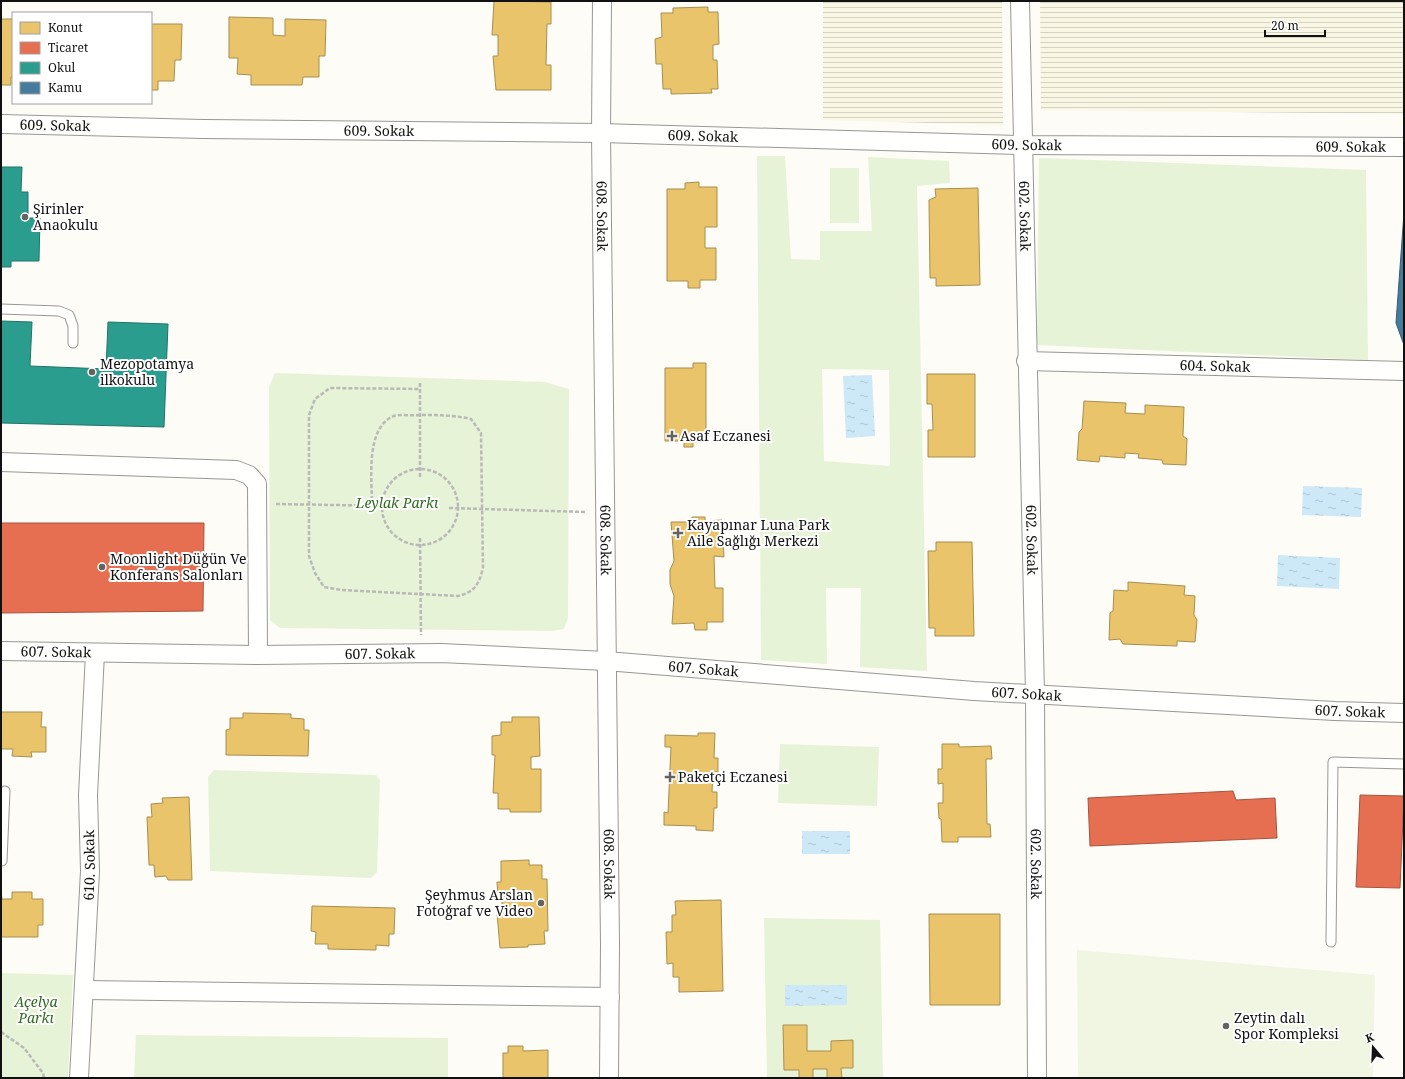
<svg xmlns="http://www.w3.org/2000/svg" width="1405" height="1079" viewBox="0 0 1405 1079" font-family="'Noto Serif',serif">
<defs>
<pattern id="farmland-rules" width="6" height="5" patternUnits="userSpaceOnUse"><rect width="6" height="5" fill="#f9f7e4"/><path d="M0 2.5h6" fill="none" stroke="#d4d3c3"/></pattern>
<pattern id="water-ripples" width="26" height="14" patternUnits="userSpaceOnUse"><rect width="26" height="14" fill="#cde8f7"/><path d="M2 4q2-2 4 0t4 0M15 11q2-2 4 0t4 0" fill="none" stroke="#afc6d3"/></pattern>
</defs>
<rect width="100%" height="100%" fill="#fdfcf7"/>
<!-- farmland -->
<g fill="url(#farmland-rules)">
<polygon points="823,1 1002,1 1003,125 823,120"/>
<polygon points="1040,1 1404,1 1404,114 1041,110"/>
</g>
<!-- grass -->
<g fill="#e7f3d7" fill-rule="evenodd">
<path d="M 757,156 L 785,156 L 791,259 L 820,260 L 820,231 L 872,231 L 868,157 L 949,161 L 950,183 L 917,186 L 927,671 L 860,667 L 861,588 L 826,588 L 827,664 L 761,660 ZM 822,369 L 889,370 L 890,466 L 824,461 Z"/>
<polygon points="1039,158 1366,170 1368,360 1037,345"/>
<rect x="830" y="168" width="29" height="55"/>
<polygon points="275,373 545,382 569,389 568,618 564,629 551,631 280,628 270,620 269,387"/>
<polygon points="780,744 879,747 877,806 778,803"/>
<polygon points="214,770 376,775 380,780 377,872 371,878 210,871 208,777"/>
<polygon points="764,918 880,920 883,1078 767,1078"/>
<polygon points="1,973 73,975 68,1078 1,1078"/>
<polygon points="136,1035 448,1038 448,1078 134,1078"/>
</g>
<!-- pitch -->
<polygon fill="#f0f6e1" points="1077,950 1375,975 1373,1078 1078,1078"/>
<!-- water -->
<g fill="url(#water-ripples)">
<polygon points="872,375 875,436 846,438 843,376"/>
<polygon points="1303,486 1362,488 1361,517 1302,515"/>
<polygon points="1278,555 1340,558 1339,589 1277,586"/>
<rect x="802" y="831" width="48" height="23"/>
<polygon points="785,985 847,985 847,1005 785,1006"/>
</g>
<!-- homes -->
<g fill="#e9c46a" stroke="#a88e4f">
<polygon points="494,1 551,2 551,24 547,24 546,65 551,65 551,90 496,90 493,56 498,56 498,35 492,35"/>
<polygon points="708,7 708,12 718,12 719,44 713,45 713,60 717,60 718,89 711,89 712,93 671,94 671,89 663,89 662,64 656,64 655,39 662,37 661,13 673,13 673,8"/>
<polygon points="229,17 273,18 273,35 285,36 285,19 326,20 325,56 319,56 319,77 303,77 302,85 251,85 251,75 237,74 238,58 229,58"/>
<polygon points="1,19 13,19 13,77 11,77 11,85 1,85"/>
<polygon points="151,24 182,24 181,60 175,60 174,81 158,81 158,90 151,90"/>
<polygon points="699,182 699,187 717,187 717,227 705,227 705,248 716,248 716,280 700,280 700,288 688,288 688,281 667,281 667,189 685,189 685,183"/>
<polygon points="978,188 980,285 936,286 936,278 930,278 929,200 936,197 935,189"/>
<polygon points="693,363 706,363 706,441 693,442 693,447 684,447 684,441 665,441 665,368 693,368"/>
<polygon points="927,374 975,374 975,457 928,457 928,430 933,430 932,404 927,404"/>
<polygon points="1084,401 1126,403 1125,413 1145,414 1145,405 1184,407 1183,436 1187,439 1186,465 1163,464 1162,460 1138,458 1139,454 1125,453 1125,458 1100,456 1099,462 1077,460 1079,432 1082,429"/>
<polygon points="692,517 705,517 705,521 722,520 724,557 714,556 715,588 723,588 723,622 707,622 707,630 695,630 694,623 672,624 674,596 670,584 670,570 674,561 671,522 692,522"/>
<polygon points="936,542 972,542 974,636 935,636 935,628 929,628 928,551 936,551"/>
<polygon points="1128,582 1185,586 1184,595 1195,596 1194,615 1197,620 1195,642 1177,641 1177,646 1123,644 1120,639 1109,640 1110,613 1113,611 1114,590 1128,591"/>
<polygon points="1,712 42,712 41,727 46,727 46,752 31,752 32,757 12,756 13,749 1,749"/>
<polygon points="243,713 291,714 291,718 304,719 304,730 309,730 308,756 226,755 226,730 230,729 230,718 243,718"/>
<polygon points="512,717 539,717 540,756 531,757 531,769 541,769 541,812 510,812 510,809 498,809 498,793 493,793 495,755 492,755 492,736 501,735 501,722 512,722"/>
<polygon points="698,733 715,733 714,758 718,758 718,772 713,772 712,792 717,792 717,808 714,808 713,831 696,830 696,826 664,825 664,812 668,813 671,747 665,747 665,735 698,736"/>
<polygon points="942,744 959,744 959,747 991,746 992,759 986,759 987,824 990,824 991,837 958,837 958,842 942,842 941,819 939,818 938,803 943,803 943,783 938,784 938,769 942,769"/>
<polygon points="189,797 192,880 168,880 166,876 155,877 154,865 149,865 147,817 152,817 151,804 163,803 162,798"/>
<polygon points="529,860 529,865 542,865 542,879 547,879 548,931 544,931 545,944 528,945 528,947 500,948 497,913 502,913 502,897 498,897 497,882 501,882 501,861"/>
<polygon points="1,891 2,899 12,899 12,892 32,892 32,899 43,899 43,925 38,925 38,937 1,937"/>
<polygon points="721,900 723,991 679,992 679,977 673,977 673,963 667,964 666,932 672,932 672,915 676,915 675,901"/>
<polygon points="312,906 395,908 394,934 389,934 389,946 376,945 376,950 328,949 328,944 315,944 316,932 311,931"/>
<polygon points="929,914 1000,914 1000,1005 930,1005"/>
<polygon points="783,1025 807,1025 807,1051 831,1051 831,1041 853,1040 853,1068 841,1068 842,1078 827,1078 827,1069 813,1069 813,1078 799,1078 799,1070 784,1070"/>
<polygon points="508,1046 523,1046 523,1051 548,1050 548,1078 503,1078 503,1053 508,1053"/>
</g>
<!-- shops -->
<g fill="#e76f51" stroke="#a7533e">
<polygon points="1,523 204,523 203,611 1,613"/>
<polygon points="1233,791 1236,800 1275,798 1277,838 1090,846 1088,798"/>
<polygon points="1360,795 1404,796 1400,888 1356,887"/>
</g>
<!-- schools -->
<g fill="#2a9d8f" stroke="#227369">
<polygon points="1,167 22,167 21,192 28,192 28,218 40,218 39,261 11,261 11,267 1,267"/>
<polygon points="1,321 32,322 30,366 106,369 108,322 168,324 164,427 1,423"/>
</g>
<!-- public -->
<polygon fill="#457b9d" stroke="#355b73" points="1404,213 1404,345 1396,323"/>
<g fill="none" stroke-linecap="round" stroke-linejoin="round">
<!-- lane casing -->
<g stroke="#979795" stroke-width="11">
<g id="lane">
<polyline points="1,309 59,311 69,315 73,326 73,343"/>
<polyline points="2,861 5,791"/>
<polyline points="1331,942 1333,762 1404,764"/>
</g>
</g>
<!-- street casing -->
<g stroke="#979795" stroke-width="20">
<g id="street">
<path id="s1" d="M 602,1 L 601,133 L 610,944 L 609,1078"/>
<path id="s2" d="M 1020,1 L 1035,694 L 1037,1078"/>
<path id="s3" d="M 1,124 L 203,129 L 601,133 L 1022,145 L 1404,147"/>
<path id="s4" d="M 1026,361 L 1404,371"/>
<polyline points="1,462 236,470 249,475 257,484 258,655"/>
<path id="s5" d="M 1,651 L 258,655 L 441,653 L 606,661 L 974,691 L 1335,711 L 1404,713"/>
<polyline points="84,990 610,997"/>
<path id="s6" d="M 79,1078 L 90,871 L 88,795 L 95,653"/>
</g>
</g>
<!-- path -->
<g stroke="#b9b9b8" stroke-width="2.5" stroke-dasharray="4 2" stroke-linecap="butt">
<polyline points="420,383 420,477"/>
<circle cx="420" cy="507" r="38"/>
<polyline points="276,504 393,506"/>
<path d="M 372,506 C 372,480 365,427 394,416 C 401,414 411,416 419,415 C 437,415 454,415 471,419 L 481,433 L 483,568 C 479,584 475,592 458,596 L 341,590 L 324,587 L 315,573 L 309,556 L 309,415 L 315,399 L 330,388 L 420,389"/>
<polyline points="449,508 586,512"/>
<polyline points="420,538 421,635"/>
<polyline points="1,1032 24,1048 43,1073 44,1078"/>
</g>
<!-- lane -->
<use href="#lane" stroke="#fffffe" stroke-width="9"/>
<!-- street -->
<use href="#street" stroke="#fffffe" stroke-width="18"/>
</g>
<!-- markers -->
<g fill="#646362" stroke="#fff" stroke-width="1.5">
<circle cx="25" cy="217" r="4"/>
<circle cx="92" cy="372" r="4"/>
<path d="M670 430h4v4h4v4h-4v4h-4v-4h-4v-4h4z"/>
<path d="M676 527h4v4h4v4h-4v4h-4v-4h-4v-4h4z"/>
<circle cx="102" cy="567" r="4"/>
<path d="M668 771h4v4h4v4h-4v4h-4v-4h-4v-4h4z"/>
<circle cx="541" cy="903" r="4"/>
<circle cx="1226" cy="1026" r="4"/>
</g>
<g text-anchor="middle" stroke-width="4" stroke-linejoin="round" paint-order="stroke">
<!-- street labels -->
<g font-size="14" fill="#111" stroke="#fff">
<text dy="5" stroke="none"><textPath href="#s3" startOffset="54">609. Sokak</textPath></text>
<text dy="5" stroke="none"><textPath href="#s3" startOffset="378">609. Sokak</textPath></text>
<text dy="5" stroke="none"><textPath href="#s3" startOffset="702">609. Sokak</textPath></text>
<text dy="5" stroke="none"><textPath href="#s3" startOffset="1026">609. Sokak</textPath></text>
<text dy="5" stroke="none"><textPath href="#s3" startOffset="1350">609. Sokak</textPath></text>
<text dy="5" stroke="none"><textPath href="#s1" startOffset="215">608. Sokak</textPath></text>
<text dy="5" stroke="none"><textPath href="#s2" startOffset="215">602. Sokak</textPath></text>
<text dy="5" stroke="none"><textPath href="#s4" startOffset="189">604. Sokak</textPath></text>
<text dy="5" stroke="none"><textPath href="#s2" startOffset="539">602. Sokak</textPath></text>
<text dy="5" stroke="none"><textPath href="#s1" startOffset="539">608. Sokak</textPath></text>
<text dy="5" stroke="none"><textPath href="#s5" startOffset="55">607. Sokak</textPath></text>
<text dy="5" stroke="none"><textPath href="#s5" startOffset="379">607. Sokak</textPath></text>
<text dy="5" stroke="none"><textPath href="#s5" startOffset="703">607. Sokak</textPath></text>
<text dy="5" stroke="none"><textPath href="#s5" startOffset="1027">607. Sokak</textPath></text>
<text dy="5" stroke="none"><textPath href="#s5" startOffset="1351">607. Sokak</textPath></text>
<text dy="5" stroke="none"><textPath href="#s1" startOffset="863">608. Sokak</textPath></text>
<text dy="5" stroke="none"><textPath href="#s2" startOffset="863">602. Sokak</textPath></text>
<text dy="5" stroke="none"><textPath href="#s6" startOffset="213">610. Sokak</textPath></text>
</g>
<!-- poi labels -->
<g font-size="14" fill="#111" stroke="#fff" text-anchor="start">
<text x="33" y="214">Şirinler<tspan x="33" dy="16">Anaokulu</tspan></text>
<text x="100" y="369">Mezopotamya<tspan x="100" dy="16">ilkokulu</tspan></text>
<text x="680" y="441">Asaf Eczanesi</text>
<text x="687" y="530">Kayapınar Luna Park<tspan x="687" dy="16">Aile Sağlığı Merkezi</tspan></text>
<text x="110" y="564">Moonlight Düğün Ve<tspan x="110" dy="16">Konferans Salonları</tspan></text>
<text x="678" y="782">Paketçi Eczanesi</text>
<text x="533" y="900" text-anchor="end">Şeyhmus Arslan<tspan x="533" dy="16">Fotoğraf ve Video</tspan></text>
<text x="1234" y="1023">Zeytin dalı<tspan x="1234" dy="16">Spor Kompleksi</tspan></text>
</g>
<!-- park labels -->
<g font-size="14" font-style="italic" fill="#2f6b1f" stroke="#fff">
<text x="397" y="508">Leylak Parkı</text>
<text x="36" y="1007">Açelya<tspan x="36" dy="16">Parkı</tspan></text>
</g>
</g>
<!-- border -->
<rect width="1405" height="1079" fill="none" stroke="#111111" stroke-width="4"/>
<!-- legend -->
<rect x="12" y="12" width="140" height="92" fill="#ffffff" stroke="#a0a0a0"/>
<rect x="20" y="22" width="20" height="12" fill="#e9c46a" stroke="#a0a0a0"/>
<text x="48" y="32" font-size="12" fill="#111111">Konut</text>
<rect x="20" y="42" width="20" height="12" fill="#e76f51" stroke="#a0a0a0"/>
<text x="48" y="52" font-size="12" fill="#111111">Ticaret</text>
<rect x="20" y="62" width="20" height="12" fill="#2a9d8f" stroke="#a0a0a0"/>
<text x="48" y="72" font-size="12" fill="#111111">Okul</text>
<rect x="20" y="82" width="20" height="12" fill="#457b9d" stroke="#a0a0a0"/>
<text x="48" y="92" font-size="12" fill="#111111">Kamu</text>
<!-- north arrow -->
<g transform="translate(1373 1047) rotate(341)" stroke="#ffffff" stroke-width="3" paint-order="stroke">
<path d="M0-3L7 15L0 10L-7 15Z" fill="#111111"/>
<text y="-6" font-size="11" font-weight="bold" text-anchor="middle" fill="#111111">K</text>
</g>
<!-- scale -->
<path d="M1265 30v6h60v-6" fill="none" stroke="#111111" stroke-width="2"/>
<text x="1271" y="30" font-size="12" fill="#111111" stroke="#ffffff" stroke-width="3" paint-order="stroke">20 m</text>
</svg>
